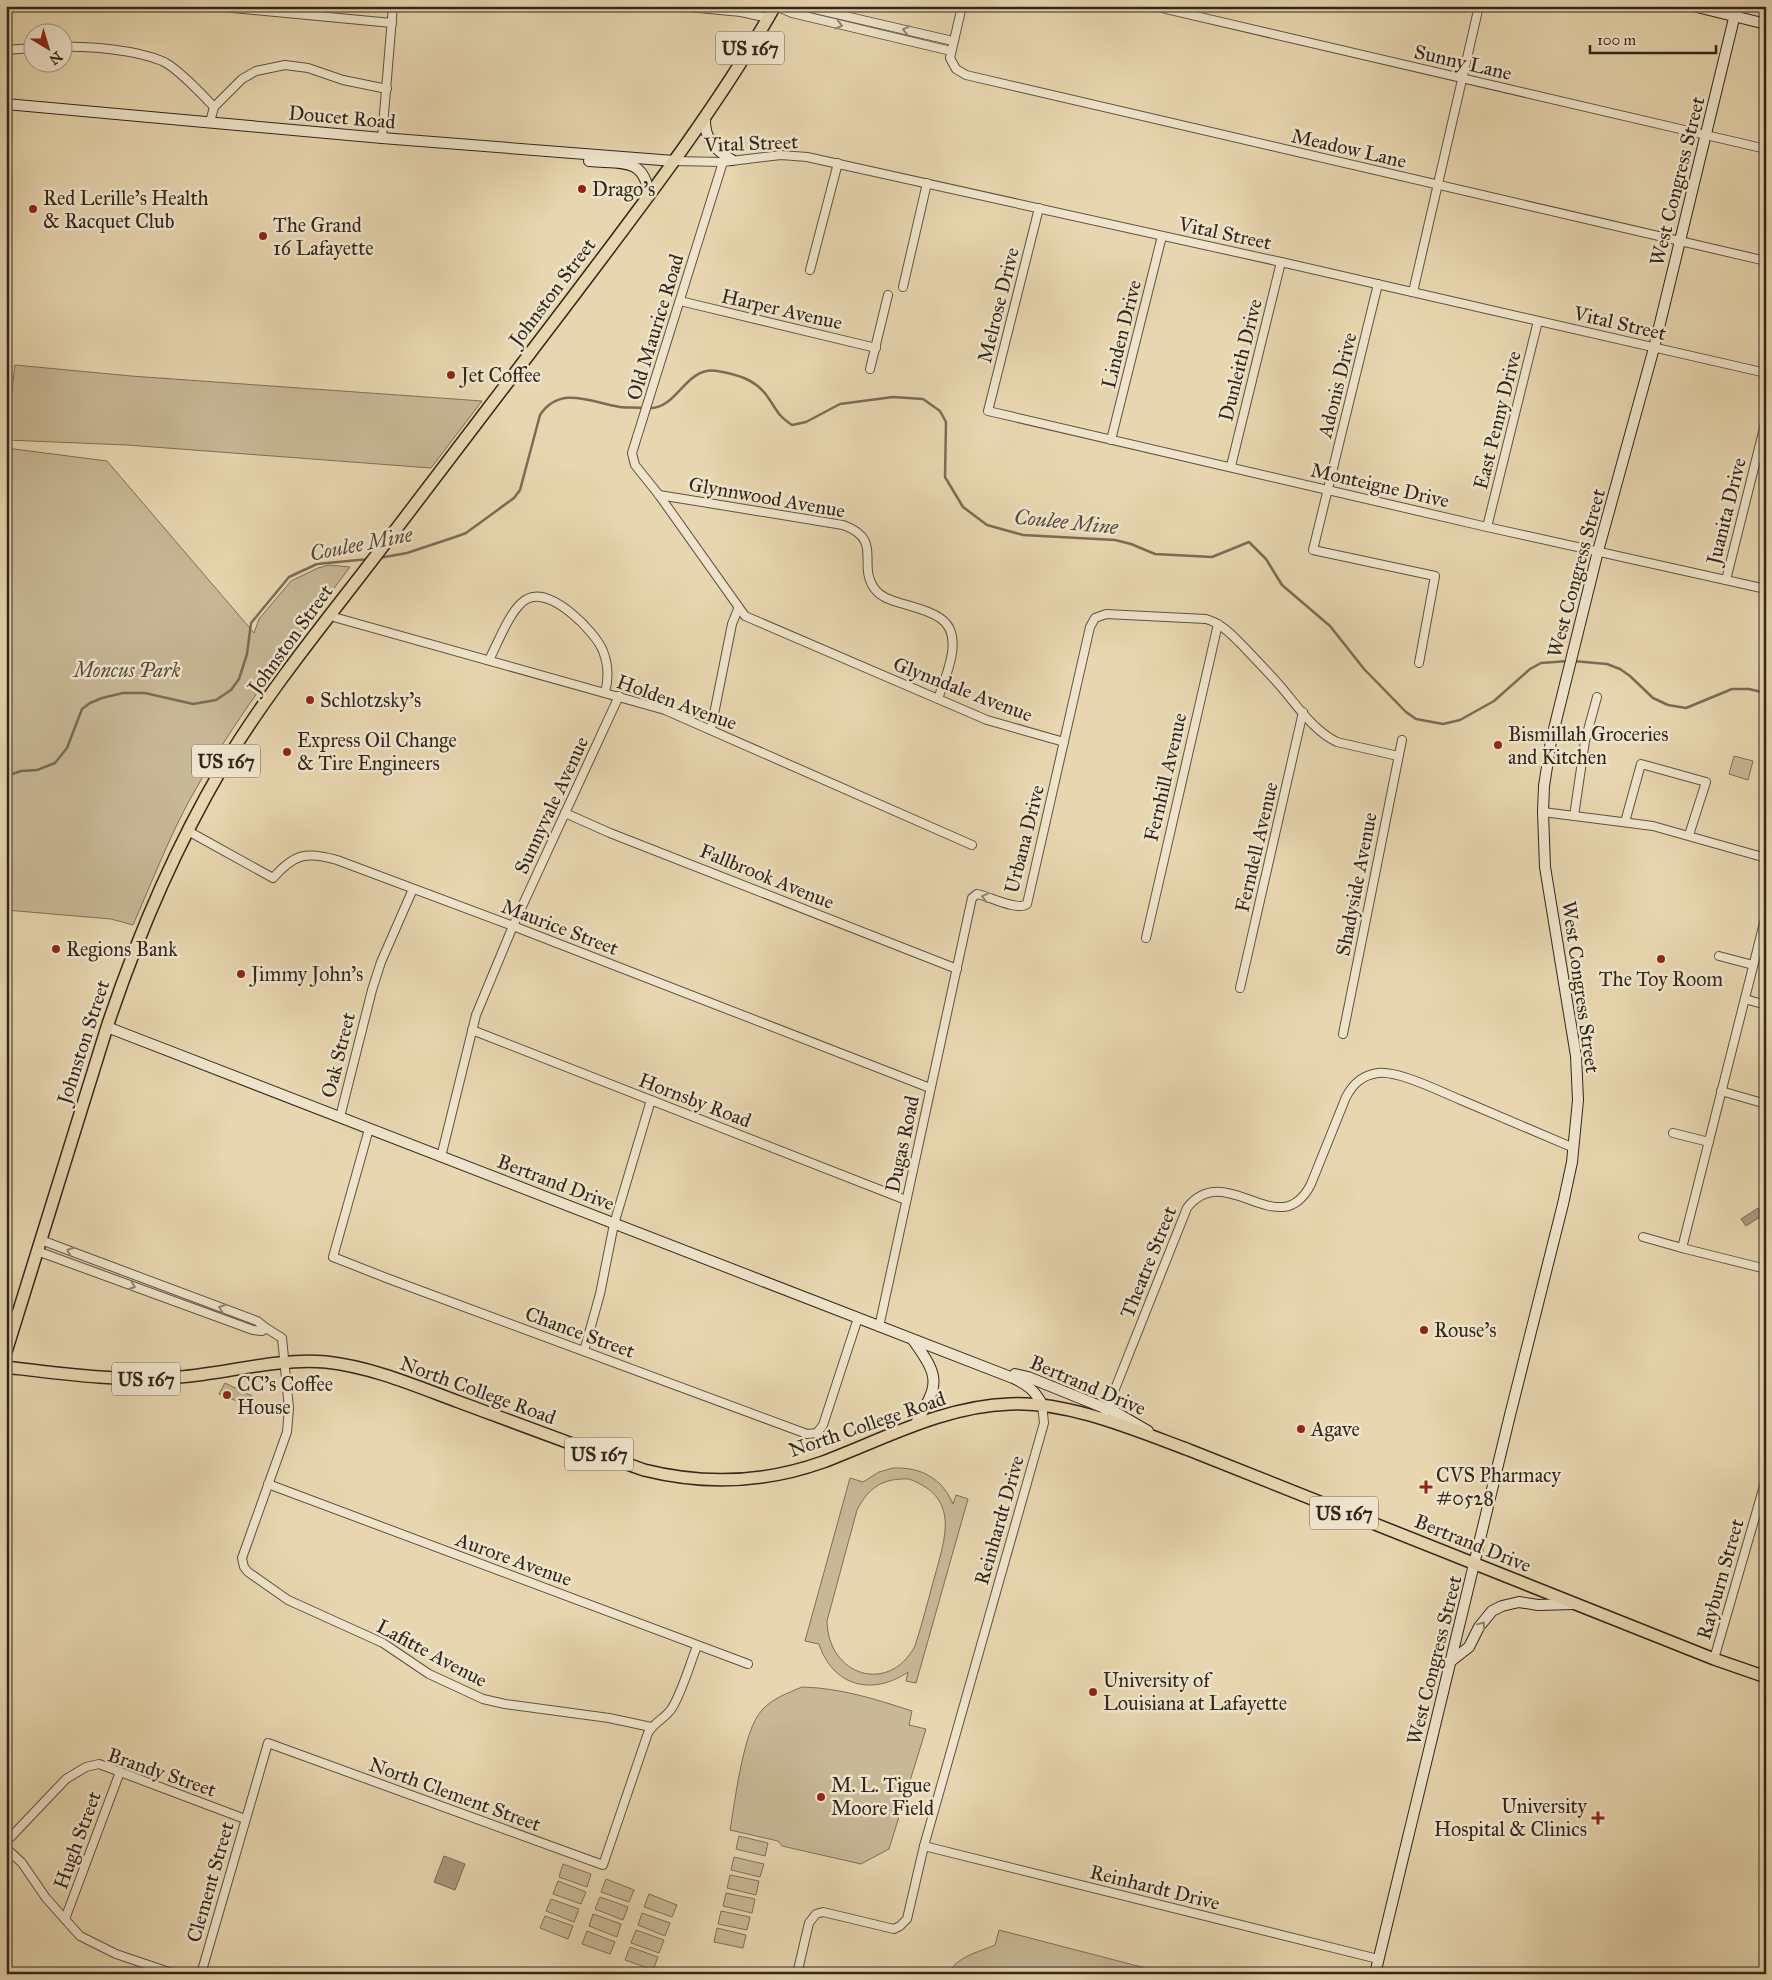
<svg xmlns="http://www.w3.org/2000/svg" width="1772" height="1980" viewBox="0 0 1772 1980" font-family="'IM FELL Great Primer',serif">
<rect width="100%" height="100%" fill="#e7d6af"/>
<filter id="stains"><feTurbulence type="fractalNoise" baseFrequency=".004" numOctaves="4"/><feColorMatrix values="0 0 0 0 .2 0 0 0 0 .09 0 0 0 0 .02 0 0 0 .5 -.17"/></filter>
<radialGradient id="worn" r=".72"><stop offset=".6" stop-color="#630" stop-opacity="0"/><stop offset="1" stop-color="#630" stop-opacity=".3"/></radialGradient>
<!-- green -->
<g fill="#c8b896" stroke="#7c6f59" fill-rule="evenodd">
<polygon points="15,365 131,376 482,401 431,468 127,445 6,440"/>
<path d="M 6,448 L 107,461 L 254,633 L 259,619 L 291,581 L 318,568 L 329,565 L 350,567 C 293,643 235,717 189,801 C 168,840 151,884 133,925 L 111,919 L 6,910 Z"/>
<polygon points="1734,756 1753,761 1748,780 1729,774"/>
<polygon points="225,1383 252,1396 247,1405 219,1394"/>
<path d="M 893,1468 C 921,1467 942,1478 953,1504 L 956,1495 L 968,1499 L 916,1683 L 906,1681 L 908,1672 C 873,1696 833,1687 819,1644 L 805,1641 L 850,1478 L 863,1482 L 879,1472 ZM 909,1479 C 961,1498 945,1538 934,1579 C 928,1601 922,1624 915,1646 C 889,1695 828,1676 827,1621 L 857,1510 C 869,1487 883,1478 909,1479 Z"/>
<path d="M 802,1687 C 841,1688 875,1699 912,1711 L 909,1725 L 926,1729 L 889,1849 L 861,1864 L 782,1846 L 778,1841 L 730,1830 C 735,1802 743,1730 762,1710 C 773,1698 788,1693 802,1687 Z"/>
<polygon points="739,1836 768,1843 765,1856 736,1849"/>
<polygon points="734,1857 764,1864 760,1877 731,1870"/>
<polygon points="563,1864 591,1874 587,1887 559,1877"/>
<polygon points="730,1875 759,1881 756,1895 727,1888"/>
<polygon points="606,1879 634,1890 629,1902 601,1892"/>
<polygon points="558,1881 586,1892 581,1904 553,1894"/>
<polygon points="726,1893 755,1899 752,1913 723,1906"/>
<polygon points="649,1894 677,1905 672,1917 644,1907"/>
<polygon points="600,1897 628,1907 623,1920 595,1909"/>
<polygon points="551,1899 579,1909 574,1922 546,1911"/>
<polygon points="721,1911 750,1917 747,1930 718,1924"/>
<polygon points="642,1913 670,1923 665,1936 638,1925"/>
<polygon points="593,1914 621,1924 617,1937 589,1926"/>
<polygon points="545,1916 573,1926 568,1939 540,1928"/>
<polygon points="717,1928 746,1935 743,1948 714,1942"/>
<polygon points="636,1930 664,1940 659,1953 631,1943"/>
<path d="M 999,1930 L 1153,1970 L 1152,1974 L 949,1974 C 955,1957 979,1952 995,1945 Z"/>
<polygon points="587,1931 615,1942 610,1954 582,1944"/>
<polygon points="630,1947 658,1957 653,1970 625,1960"/>
</g>
<!-- water -->
<g fill="#a99a7d" stroke="#796c56">
<polygon points="1758,1208 1763,1215 1746,1226 1741,1219"/>
<polygon points="444,1856 465,1864 455,1890 434,1882"/>
</g>
<g fill="none" stroke-linecap="round" stroke-linejoin="round">
<!-- stream -->
<g stroke="#796c56" stroke-width="2.5">
<path d="M 649,408 C 678,409 685,366 717,371 C 736,374 755,379 767,396 C 778,411 776,414 792,425 L 806,422 L 840,404 L 893,397 L 923,399 L 940,411 L 946,422 L 945,477 L 963,507 L 987,525 L 1023,535 L 1115,540 L 1131,544 L 1155,554 L 1212,557 L 1249,542 L 1266,559 L 1282,585 L 1330,626 L 1364,669 L 1406,712 L 1416,719 L 1443,724 L 1460,720 L 1494,701 L 1530,669 L 1541,663 L 1568,661"/>
<path d="M 379,558 L 407,553 L 458,536 L 466,533 L 514,498 L 520,490 L 540,415 C 560,385 590,402 620,407 C 627,408 636,407 643,408"/>
<polyline points="1573,661 1607,664 1620,669 1630,676 1653,698 1668,705 1686,708 1732,689 1749,689 1766,693"/>
<polyline points="6,776 21,771 37,770 55,763 67,748 82,709 90,703 102,698 123,693 145,693 193,704 216,700 231,690 239,679 247,654 251,623 289,577 317,564 369,559"/>
<polyline points="6,1972 8,1974"/>
</g>
<!-- street casing -->
<g stroke="#5e5241" stroke-width="10">
<g id="street">
<polyline points="212,6 392,23"/>
<polyline points="677,6 741,12 768,18"/>
<polyline points="776,6 792,13 951,51"/>
<polyline points="802,6 953,41"/>
<polyline points="962,6 950,58 956,69 966,75 1766,261"/>
<polyline points="1153,6 1766,149"/>
<path d="M 62,47 C 90,46 136,50 162,61 C 175,66 204,96 214,107"/>
<polyline points="6,50 32,48"/>
<polyline points="210,122 214,107 242,79 256,71 285,65 308,68 343,80 387,89"/>
<polyline points="382,138 393,6"/>
<polyline points="674,161 723,162 781,155 807,157 1281,262 1766,373"/>
<polyline points="723,162 632,453 635,465 659,495 745,616 987,720 1064,742"/>
<polyline points="1039,208 988,411 1487,527 1766,589"/>
<polyline points="810,270 838,163"/>
<polyline points="1378,284 1313,550 1435,576 1419,663"/>
<polyline points="903,287 927,183"/>
<polyline points="1413,292 1479,6"/>
<polyline points="680,301 876,348"/>
<polyline points="870,369 888,295"/>
<polyline points="1111,440 1162,236"/>
<polyline points="1231,466 1281,262"/>
<path d="M 659,495 L 843,525 C 884,540 857,563 874,588 C 880,597 891,600 900,603 C 913,607 929,610 940,618 C 966,635 945,677 938,699"/>
<polyline points="1487,527 1538,321"/>
<polyline points="1726,580 1766,420"/>
<polyline points="330,616 665,710 972,845"/>
<path d="M 489,660 C 498,643 511,607 527,599 C 550,586 595,631 603,651 C 608,664 609,678 605,692"/>
<polyline points="711,729 732,624 738,609"/>
<polyline points="1543,812 1653,826 1766,858"/>
<polyline points="565,813 610,833 957,969"/>
<polyline points="1574,816 1585,741 1597,697"/>
<polyline points="1625,822 1641,764 1706,782 1689,835"/>
<path d="M 188,831 L 273,878 C 294,854 306,851 337,860 L 513,926 L 930,1088"/>
<polyline points="1146,938 1218,624"/>
<polyline points="1719,956 1753,965"/>
<polyline points="1240,988 1303,712"/>
<polyline points="1745,999 1766,1005"/>
<polyline points="472,1030 906,1200"/>
<polyline points="1343,1034 1402,740"/>
<polyline points="1721,1091 1766,1104"/>
<polyline points="340,1117 372,990 381,962 413,889"/>
<polyline points="369,1129 333,1257 389,1279 807,1434 817,1433 823,1425 858,1318"/>
<polyline points="1673,1133 1709,1142"/>
<polyline points="441,1157 476,1015 513,926 619,696"/>
<polyline points="1643,1237 1682,1248 1766,915"/>
<polyline points="41,1240 257,1321 266,1328"/>
<polyline points="1682,1248 1766,1269"/>
<polyline points="37,1251 253,1330 262,1331 266,1328 282,1338 289,1408 287,1432 242,1558 244,1567 248,1572 288,1600 383,1643 429,1674 483,1699 505,1704 609,1718 651,1727"/>
<path d="M 879,1327 L 972,898 L 977,894 L 981,895 C 992,898 1018,911 1027,904 L 1090,627 L 1095,618 L 1106,614 L 1206,619 C 1221,623 1232,635 1243,646 C 1256,660 1270,674 1282,688 C 1298,707 1314,731 1337,742 L 1398,756"/>
<polyline points="584,1351 600,1294 614,1224 651,1100"/>
<path d="M 1105,1414 L 1187,1208 C 1226,1158 1280,1246 1311,1184 L 1346,1097 C 1353,1084 1362,1075 1378,1073 C 1400,1071 1439,1091 1461,1100 C 1498,1116 1536,1132 1574,1148"/>
<polyline points="268,1484 748,1664"/>
<polyline points="1714,1659 1766,1479"/>
<polyline points="6,1842 66,1779 86,1767 99,1764 245,1819"/>
<polyline points="924,1846 1378,1959"/>
<polyline points="6,1848 22,1863 46,1898 80,1936 116,1954 175,1974"/>
<polyline points="65,1919 120,1772"/>
<path d="M 201,1974 L 268,1743 L 603,1865 L 648,1733 C 654,1722 666,1718 672,1708 C 682,1692 690,1664 697,1646"/>
<polyline points="797,1974 809,1923 816,1914 823,1912 894,1929 900,1926 907,1919 924,1846 1044,1423 1042,1404"/>
</g>
</g>
<!-- secondary casing -->
<g stroke="#31261c" stroke-width="12">
<g id="secondary">
<polyline points="1693,6 1766,24"/>
<polyline points="6,104 382,138 674,161"/>
<path d="M 705,118 C 704,139 715,150 732,160"/>
<path d="M 589,161 C 620,164 645,156 649,196"/>
<path d="M 107,1027 L 1013,1378 C 1027,1384 1035,1391 1042,1404"/>
<path d="M 913,1340 C 941,1379 939,1383 915,1425"/>
<polyline points="1015,1374 1028,1377 1117,1413 1148,1431"/>
<polyline points="1451,1661 1469,1647 1479,1627 1492,1611 1502,1606 1519,1602 1538,1605 1574,1604"/>
<polyline points="1375,1974 1510,1415 1563,1204 1572,1162 1578,1100 1576,1056 1545,867 1543,812 1544,786 1551,741 1598,551 1654,348 1737,6"/>
</g>
</g>
<!-- primary casing -->
<g stroke="#31261c" stroke-width="14">
<g id="primary">
<path d="M 6,1352 L 107,1027 C 137,937 174,850 222,768 C 267,692 327,620 381,549 C 446,464 510,379 575,294 C 645,201 717,108 775,6"/>
<path d="M 6,1367 C 64,1374 121,1382 179,1377 C 229,1373 275,1358 326,1362 C 372,1367 416,1386 459,1402 C 521,1425 582,1448 644,1470 C 704,1485 764,1483 823,1462 C 884,1439 944,1406 1010,1404 C 1068,1401 1135,1430 1189,1450 L 1714,1659 L 1766,1677"/>
</g>
</g>
<!-- street -->
<use href="#street" stroke="#efe4cb" stroke-width="8"/>
<!-- secondary -->
<use href="#secondary" stroke="#efe4cb" stroke-width="10"/>
<!-- primary -->
<use href="#primary" stroke="#e7d6af" stroke-width="11"/>
</g>
<!-- one-way arrows -->
<defs><path id="oneway-chevron" d="M-2-3.5L2.5 0L-2 3.5" fill="none" stroke-width="1.6" stroke-linecap="round" stroke-linejoin="round" transform="scale(1.25)"/></defs>
<g stroke="#908574">
<use href="#oneway-chevron" transform="translate(839 25) rotate(14)"/>
<use href="#oneway-chevron" transform="translate(906 30) rotate(-167)"/>
<use href="#oneway-chevron" transform="translate(985 897) rotate(-165)"/>
<use href="#oneway-chevron" transform="translate(70 1251) rotate(-160)"/>
<use href="#oneway-chevron" transform="translate(132 1286) rotate(20)"/>
<use href="#oneway-chevron" transform="translate(222 1308) rotate(-160)"/>
<use href="#oneway-chevron" transform="translate(1482 1625) rotate(-53)"/>
</g>
<!-- markers -->
<g fill="#8f2418" stroke="#efe4cb" stroke-width="2">
<circle cx="582" cy="189" r="5"/>
<circle cx="33" cy="209" r="5"/>
<circle cx="263" cy="236" r="5"/>
<circle cx="451" cy="375" r="5"/>
<circle cx="310" cy="700" r="5"/>
<circle cx="1498" cy="745" r="5"/>
<circle cx="287" cy="752" r="5"/>
<circle cx="56" cy="949" r="5"/>
<circle cx="1661" cy="959" r="5"/>
<circle cx="241" cy="974" r="5"/>
<circle cx="1424" cy="1330" r="5"/>
<circle cx="227" cy="1395" r="5"/>
<circle cx="1301" cy="1429" r="5"/>
<path d="M1423.5 1479.5h5v5h5v5h-5v5h-5v-5h-5v-5h5z"/>
<circle cx="1093" cy="1692" r="5"/>
<circle cx="821" cy="1797" r="5"/>
<path d="M1595.5 1810.5h5v5h5v5h-5v5h-5v-5h-5v-5h5z"/>
</g>
<g text-anchor="middle" stroke-width="5" stroke-linejoin="round" paint-order="stroke">
<!-- shield labels -->
<g fill="#efe4cb" stroke="#6a5f50" stroke-width="1">
<rect x="716" y="31.5" width="68" height="33" rx="4"/>
<rect x="192" y="744.5" width="68" height="33" rx="4"/>
<rect x="112" y="1362.5" width="68" height="33" rx="4"/>
<rect x="565" y="1437.5" width="68" height="33" rx="4"/>
<rect x="1310" y="1496.5" width="68" height="33" rx="4"/>
</g>
<g font-size="19" font-weight="bold" fill="#31261c">
<text x="750" y="55">US 167</text>
<text x="226" y="768">US 167</text>
<text x="146" y="1386">US 167</text>
<text x="599" y="1461">US 167</text>
<text x="1344" y="1520">US 167</text>
</g>
<!-- street labels -->
<g font-size="20" fill="#31261c" stroke="#efe4cb">
<text transform="translate(1463 62) rotate(13)" y="7">Sunny Lane</text>
<text transform="translate(342 117) rotate(5)" y="7">Doucet Road</text>
<text transform="translate(751 143) rotate(-2)" y="7">Vital Street</text>
<text transform="translate(1349 148) rotate(13)" y="7">Meadow Lane</text>
<text transform="translate(1677 181) rotate(-76)" y="7">West Congress Street</text>
<text transform="translate(1225 233) rotate(12)" y="7">Vital Street</text>
<text transform="translate(552 292) rotate(-53)" y="7">Johnston Street</text>
<text transform="translate(998 305) rotate(-76)" y="7">Melrose Drive</text>
<text transform="translate(782 309) rotate(13)" y="7">Harper Avenue</text>
<text transform="translate(1620 323) rotate(13)" y="7">Vital Street</text>
<text transform="translate(655 327) rotate(-73)" y="7">Old Maurice Road</text>
<text transform="translate(1121 334) rotate(-76)" y="7">Linden Drive</text>
<text transform="translate(1240 360) rotate(-76)" y="7">Dunleith Drive</text>
<text transform="translate(1337 385) rotate(-76)" y="7">Adonis Drive</text>
<text transform="translate(1497 420) rotate(-76)" y="7">East Penny Drive</text>
<text transform="translate(1380 485) rotate(13)" y="7">Monteigne Drive</text>
<text transform="translate(767 497) rotate(10)" y="7">Glynnwood Avenue</text>
<text transform="translate(1726 511) rotate(-76)" y="7">Juanita Drive</text>
<text transform="translate(1576 573) rotate(-75)" y="7">West Congress Street</text>
<text transform="translate(290 639) rotate(-54)" y="7">Johnston Street</text>
<text transform="translate(963 689) rotate(21)" y="7">Glynndale Avenue</text>
<text transform="translate(677 702) rotate(20)" y="7">Holden Avenue</text>
<text transform="translate(1165 777) rotate(-77)" y="7">Fernhill Avenue</text>
<text transform="translate(551 805) rotate(-65)" y="7">Sunnyvale Avenue</text>
<text transform="translate(1024 839) rotate(-76)" y="7">Urbana Drive</text>
<text transform="translate(1256 847) rotate(-77)" y="7">Ferndell Avenue</text>
<text transform="translate(767 876) rotate(22)" y="7">Fallbrook Avenue</text>
<text transform="translate(1356 884) rotate(-79)" y="7">Shadyside Avenue</text>
<text transform="translate(560 927) rotate(21)" y="7">Maurice Street</text>
<text transform="translate(1581 987) rotate(82)" y="7">West Congress Street</text>
<text transform="translate(83 1042) rotate(-72)" y="7">Johnston Street</text>
<text transform="translate(338 1055) rotate(-76)" y="7">Oak Street</text>
<text transform="translate(695 1100) rotate(21)" y="7">Hornsby Road</text>
<text transform="translate(902 1144) rotate(-78)" y="7">Dugas Road</text>
<text transform="translate(556 1182) rotate(21)" y="7">Bertrand Drive</text>
<text transform="translate(1148 1262) rotate(-68)" y="7">Theatre Street</text>
<text transform="translate(580 1332) rotate(20)" y="7">Chance Street</text>
<text transform="translate(1088 1385) rotate(23)" y="7">Bertrand Drive</text>
<text transform="translate(478 1390) rotate(20)" y="7">North College Road</text>
<text transform="translate(867 1424) rotate(-19)" y="7">North College Road</text>
<text transform="translate(999 1520) rotate(-74)" y="7">Reinhardt Drive</text>
<text transform="translate(1473 1543) rotate(22)" y="7">Bertrand Drive</text>
<text transform="translate(514 1559) rotate(20)" y="7">Aurore Avenue</text>
<text transform="translate(1720 1579) rotate(-74)" y="7">Rayburn Street</text>
<text transform="translate(432 1653) rotate(28)" y="7">Lafitte Avenue</text>
<text transform="translate(1434 1660) rotate(-76)" y="7">West Congress Street</text>
<text transform="translate(162 1772) rotate(19)" y="7">Brandy Street</text>
<text transform="translate(455 1794) rotate(20)" y="7">North Clement Street</text>
<text transform="translate(77 1840) rotate(-70)" y="7">Hugh Street</text>
<text transform="translate(210 1882) rotate(-74)" y="7">Clement Street</text>
<text transform="translate(1155 1887) rotate(14)" y="7">Reinhardt Drive</text>
</g>
<!-- poi labels -->
<g font-size="20" fill="#31261c" stroke="#efe4cb" text-anchor="start">
<text x="592" y="196">Drago's</text>
<text x="43" y="205">Red Lerille's Health<tspan x="43" dy="23">&amp; Racquet Club</tspan></text>
<text x="273" y="232">The Grand<tspan x="273" dy="23">16 Lafayette</tspan></text>
<text x="461" y="382">Jet Coffee</text>
<text x="320" y="707">Schlotzsky's</text>
<text x="1508" y="741">Bismillah Groceries<tspan x="1508" dy="23">and Kitchen</tspan></text>
<text x="297" y="747">Express Oil Change<tspan x="297" dy="23">&amp; Tire Engineers</tspan></text>
<text x="66" y="956">Regions Bank</text>
<text x="251" y="981">Jimmy John's</text>
<text x="1661" y="986" text-anchor="middle">The Toy Room</text>
<text x="1434" y="1337">Rouse's</text>
<text x="237" y="1391">CC's Coffee<tspan x="237" dy="23">House</tspan></text>
<text x="1311" y="1436">Agave</text>
<text x="1436" y="1482">CVS Pharmacy<tspan x="1436" dy="23">#0528</tspan></text>
<text x="1103" y="1687">University of<tspan x="1103" dy="23">Louisiana at Lafayette</tspan></text>
<text x="831" y="1792">M. L. Tigue<tspan x="831" dy="23">Moore Field</tspan></text>
<text x="1587" y="1813" text-anchor="end">University<tspan x="1587" dy="23">Hospital &amp; Clinics</tspan></text>
</g>
<!-- park labels -->
<g font-size="20" font-style="italic" fill="#574a3a" stroke="#efe4cb">
<text x="127" y="677">Moncus Park</text>
</g>
<!-- water labels -->
<g font-size="21" font-style="italic" fill="#554939" stroke="#efe4cb">
<text transform="translate(1066 522) rotate(6)" y="7">Coulee Mine</text>
<text transform="translate(361 544) rotate(-11)" y="7">Coulee Mine</text>
</g>
</g>
<!-- margin -->
<rect width="1772" height="1980" fill="none" stroke="#e7d6af" stroke-width="25"/>
<rect x="8" y="8" width="1757" height="1965" fill="none" stroke="#31261c" stroke-width="2.5"/>
<rect x="12" y="12" width="1747" height="1955" fill="none" stroke="#31261c"/>
<!-- north arrow -->
<g transform="translate(48 48) rotate(142)"><circle r="24" fill="#efe4cb" stroke="#a39885"/>
<path d="M0-4L9 19L0 12L-9 19Z" fill="#8f2418"/>
<text y="-8" font-size="14" font-weight="bold" text-anchor="middle" fill="#31261c">N</text>
</g>
<!-- scale -->
<path d="M1590 45v8h126v-8" fill="none" stroke="#31261c" stroke-width="2.5"/>
<text x="1597" y="45" font-size="15" fill="#31261c" stroke="#efe4cb" stroke-width="4" paint-order="stroke">100 m</text>
<rect width="100%" height="100%" filter="url(#stains)"/>
<rect width="100%" height="100%" fill="url(#worn)"/>
</svg>
